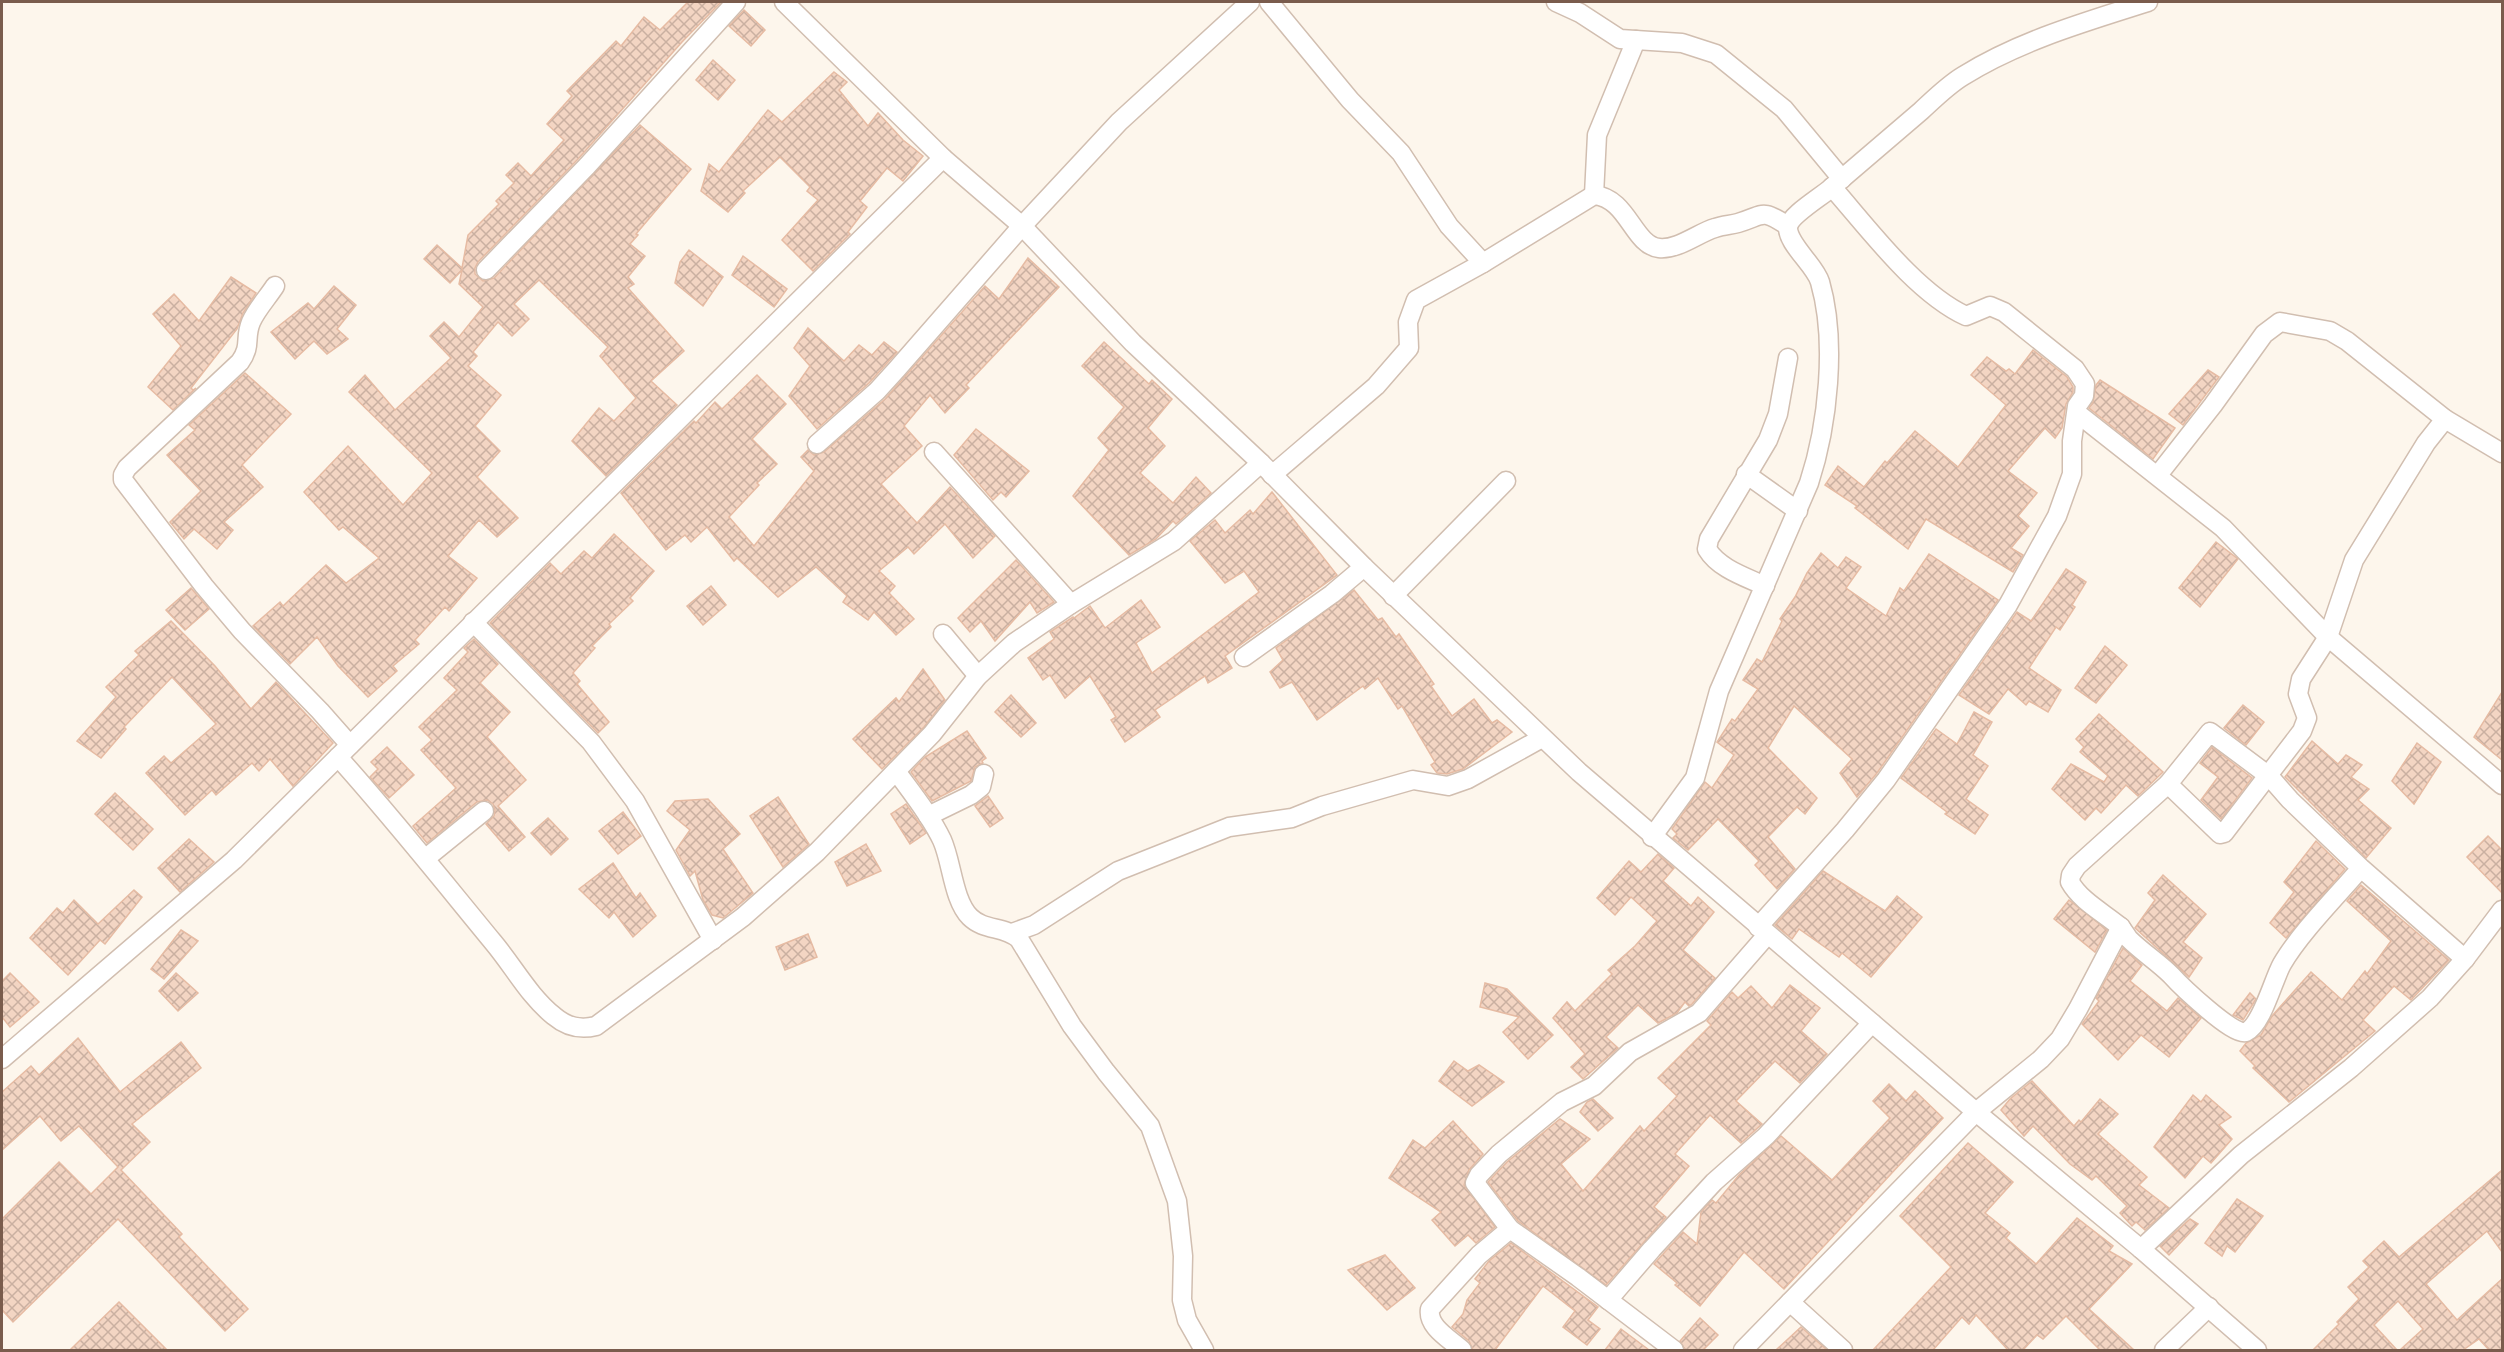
<svg xmlns="http://www.w3.org/2000/svg" width="2504" height="1352" viewBox="0 0 2504 1352" font-family="Inter,sans-serif">
<defs>
<pattern id="building-cross-hatch" width="8" height="8" patternUnits="userSpaceOnUse" patternTransform="scale(1.5)"><rect width="8" height="8" fill="#f3d5c3"/><path d="M0 0l8 8M0 8l8-8" fill="none" stroke="#cab0a1"/></pattern>
</defs>
<rect width="100%" height="100%" fill="#fdf6ec"/>
<!-- building -->
<g fill="url(#building-cross-hatch)" stroke="#e6bba3" stroke-width="1.5">
<polygon points="688,2 721,2 682,42 579,158 478,262 475,268 475,274 483,281 494,278 640,125 691,169 636,234 638,235 630,244 645,256 628,277 634,284 628,288 684,351 651,381 677,405 606,476 572,441 599,408 614,421 636,398 600,356 608,347 539,280 514,304 529,319 512,336 498,322 473,352 477,356 468,366 501,395 475,426 500,451 477,477 518,518 497,537 479,520 448,556 477,578 449,611 445,607 415,640 419,644 393,666 397,671 368,697 338,666 317,637 290,664 253,626 280,602 283,606 326,565 346,583 379,558 343,527 339,530 304,492 348,446 403,505 432,473 349,392 365,375 395,410 451,358 430,336 444,322 459,337 483,307 459,284 462,270 450,283 424,259 437,245 462,268 468,235 499,204 496,201 514,183 506,175 518,163 531,176 564,140 547,124 572,96 567,91 616,41 621,46 644,17 660,30"/>
<polygon points="744,10 765,30 751,46 729,26"/>
<polygon points="713,60 735,80 718,100 696,80"/>
<polygon points="834,72 847,82 839,90 868,126 878,113 903,140 923,156 903,181 887,168 860,201 867,207 848,232 850,234 813,271 782,240 818,200 807,191 810,187 780,157 743,191 745,193 728,212 701,191 709,164 719,172 768,110 782,122"/>
<polygon points="689,250 723,277 703,306 675,283 680,262"/>
<polygon points="743,256 787,289 774,307 732,275"/>
<polygon points="1028,258 1059,287 966,385 969,388 945,413 930,395 904,426 922,446 881,484 917,523 950,487 995,536 973,558 945,524 914,554 908,547 879,571 895,586 889,593 914,619 896,635 874,612 868,620 843,602 847,596 816,567 778,597 737,558 734,561 707,527 691,542 685,535 666,550 621,493 694,421 696,423 715,402 722,409 757,375 786,404 752,439 777,464 757,483 759,485 729,517 754,546 814,471 801,457 808,450 814,455 824,452 885,399 985,286 999,299"/>
<polygon points="231,277 256,293 243,313 237,329 191,388 193,390 196,388 173,410 148,387 181,346 153,314 174,294 199,321"/>
<polygon points="334,286 356,305 337,329 348,339 327,354 314,341 295,359 271,332 308,303 314,309"/>
<polygon points="808,328 844,361 859,345 872,355 884,342 897,352 869,383 817,429 789,396 810,366 794,348"/>
<polygon points="1104,342 1149,384 1152,380 1172,399 1148,428 1165,446 1140,473 1173,503 1196,477 1211,493 1176,524 1173,521 1156,539 1129,555 1073,496 1109,450 1098,438 1124,407 1082,366"/>
<polygon points="2033,350 2067,377 2073,387 2073,392 2066,404 2062,428 2055,438 2045,428 2008,471 2037,493 2018,516 2029,526 2011,548 2023,555 2013,572 1926,519 1908,549 1855,508 1857,506 1825,485 1838,466 1864,487 1885,461 1887,463 1915,431 1958,467 2006,405 1971,375 1987,357 2006,371 2009,369 2015,374"/>
<polygon points="2208,370 2219,377 2183,425 2169,414"/>
<polygon points="245,373 291,414 242,465 263,487 224,522 233,530 217,549 194,529 184,539 170,522 201,491 167,455 195,430 189,425"/>
<polygon points="2100,380 2175,428 2153,459 2089,408 2093,402 2096,385"/>
<polygon points="976,429 1029,471 1006,497 1001,492 993,500 954,455"/>
<polygon points="1272,492 1337,575 1225,656 1232,668 1208,683 1205,676 1155,710 1160,717 1125,742 1111,720 1116,717 1090,676 1065,698 1050,675 1043,680 1028,658 1054,639 1050,632 1073,617 1074,618 1090,606 1105,628 1141,600 1160,627 1136,643 1152,673 1259,592 1244,571 1225,583 1190,541 1215,520 1225,533 1250,510 1253,514"/>
<polygon points="614,534 654,571 630,598 633,601 609,624 611,627 592,646 595,648 573,673 580,681 577,684 609,722 598,733 490,623 550,563 561,574 584,551 592,558"/>
<polygon points="2216,542 2238,559 2200,607 2179,588"/>
<polygon points="1821,553 1838,568 1846,557 1861,567 1846,588 1886,616 1900,588 1904,591 1929,554 1998,600 1877,773 1857,797 1840,773 1852,759 1794,706 1768,748 1817,798 1805,814 1797,807 1768,837 1795,869 1777,889 1755,865 1759,861 1718,819 1688,850 1673,838 1677,834 1672,829 1705,782 1712,788 1734,755 1717,742 1732,719 1735,721 1758,689 1743,680 1757,659 1762,662 1782,621 1780,619 1795,597 1807,573"/>
<polygon points="1016,560 1054,602 1037,613 1030,602 995,641 981,621 970,632 958,618"/>
<polygon points="2066,569 2086,582 2072,605 2075,607 2060,630 2056,627 2029,668 2061,690 2048,712 2029,701 2026,705 2008,689 1989,714 1959,695 2017,612 2031,621"/>
<polygon points="711,586 726,605 703,625 687,606"/>
<polygon points="191,588 209,609 185,630 166,610"/>
<polygon points="1354,590 1378,620 1382,618 1396,637 1399,634 1434,684 1431,686 1452,716 1474,699 1492,723 1497,720 1512,732 1463,769 1447,774 1437,773 1431,765 1435,762 1402,706 1398,709 1378,678 1365,689 1363,686 1317,720 1292,682 1280,688 1270,672 1283,660 1276,648"/>
<polygon points="171,621 215,666 251,709 276,682 333,743 293,786 270,759 259,771 252,763 216,795 212,790 185,815 146,773 164,756 171,763 216,724 172,677 124,727 126,729 101,758 77,741 116,697 106,687 139,655 135,651"/>
<polygon points="474,639 498,664 480,683 510,712 487,737 526,780 498,806 525,837 509,851 486,824 494,816 495,810 493,804 487,800 477,802 427,843 413,826 456,788 421,750 432,740 419,727 457,690 444,678 468,652 464,648"/>
<polygon points="2105,646 2127,665 2096,703 2075,688"/>
<polygon points="923,669 945,700 924,727 882,769 853,739 896,698 899,702"/>
<polygon points="2502,692 2502,760 2474,737"/>
<polygon points="1011,695 1036,723 1021,737 995,712"/>
<polygon points="2243,705 2264,722 2246,745 2224,728"/>
<polygon points="1974,712 1992,722 1973,755 1988,766 1966,799 1988,815 1975,834 1945,814 1947,812 1901,778 1936,729 1957,744"/>
<polygon points="2099,714 2163,772 2138,796 2126,785 2101,813 2096,808 2085,820 2052,789 2071,764 2104,782 2108,776 2080,752 2084,747 2076,739"/>
<polygon points="967,731 986,758 982,761 983,763 975,767 971,781 932,801 911,772 925,757"/>
<polygon points="2312,741 2338,764 2346,755 2362,765 2351,777 2369,789 2358,800 2391,828 2366,858 2285,777"/>
<polygon points="2417,743 2441,762 2414,804 2392,781"/>
<polygon points="387,747 414,775 389,798 370,777 378,769 371,762"/>
<polygon points="2212,747 2252,778 2221,819 2201,800 2218,777 2200,763"/>
<polygon points="115,793 153,829 133,850 95,814"/>
<polygon points="988,796 1003,818 990,827 975,806"/>
<polygon points="778,797 809,844 783,867 750,816"/>
<polygon points="708,799 740,834 723,849 753,893 723,918 712,915 703,900 695,871 690,876 676,850 690,830 667,811 675,801"/>
<polygon points="906,804 926,833 910,844 891,814"/>
<polygon points="623,812 641,836 618,854 599,831"/>
<polygon points="548,818 568,839 551,855 531,833"/>
<polygon points="2488,836 2502,850 2502,893 2467,857"/>
<polygon points="189,839 214,862 180,892 158,868"/>
<polygon points="2316,841 2345,869 2286,938 2270,923 2294,892 2284,882"/>
<polygon points="866,844 881,871 847,886 835,862"/>
<polygon points="1658,854 1674,868 1663,881 1691,906 1698,897 1714,912 1683,950 1715,978 1692,1004 1689,1006 1685,1002 1677,1013 1658,1023 1638,1005 1606,1037 1618,1048 1583,1079 1571,1067 1585,1054 1553,1018 1567,1002 1575,1011 1612,974 1608,970 1635,946 1657,921 1631,897 1615,915 1597,898 1629,861 1641,872"/>
<polygon points="613,863 636,898 640,893 656,916 633,937 614,912 609,918 579,889"/>
<polygon points="1823,871 1885,911 1897,896 1922,917 1871,977 1842,953 1839,957 1799,929 1792,939 1775,925"/>
<polygon points="2163,875 2206,914 2183,942 2202,958 2189,977 2135,928 2155,900 2148,893"/>
<polygon points="2361,885 2449,960 2411,1000 2394,986 2363,1020 2375,1031 2289,1102 2253,1068 2255,1066 2240,1051 2246,1043 2261,1035 2272,1016 2311,972 2342,1000 2365,971 2367,974 2391,941 2347,901"/>
<polygon points="134,890 142,897 105,944 100,940 68,975 30,938 57,908 63,913 74,900 98,924"/>
<polygon points="2069,900 2107,930 2095,952 2054,919"/>
<polygon points="181,930 198,941 164,979 151,969"/>
<polygon points="808,934 817,957 785,970 776,947"/>
<polygon points="2123,948 2142,965 2130,981 2167,1011 2178,998 2201,1018 2169,1057 2141,1035 2118,1060 2082,1024 2099,1001 2096,998"/>
<polygon points="10,973 39,1002 10,1027 2,1017 2,981"/>
<polygon points="176,973 198,993 178,1011 159,991"/>
<polygon points="1485,983 1507,989 1553,1035 1528,1059 1503,1032 1519,1017 1480,1007"/>
<polygon points="1790,985 1820,1008 1801,1031 1827,1054 1800,1083 1775,1061 1736,1101 1762,1124 1741,1143 1710,1115 1675,1154 1689,1166 1654,1207 1666,1217 1606,1285 1518,1221 1488,1182 1507,1162 1560,1119 1590,1139 1561,1164 1583,1191 1640,1126 1644,1131 1677,1096 1658,1078 1711,1025 1707,1021 1732,992 1738,998 1751,986 1772,1008"/>
<polygon points="2250,993 2256,999 2243,1020 2233,1015"/>
<polygon points="78,1038 120,1092 181,1042 201,1068 132,1124 150,1142 121,1170 182,1234 179,1237 248,1309 225,1331 118,1219 13,1322 2,1310 2,1219 59,1162 91,1194 118,1167 79,1126 61,1141 40,1116 2,1150 2,1092 31,1066 39,1075"/>
<polygon points="1454,1061 1468,1071 1479,1065 1504,1082 1472,1106 1439,1081"/>
<polygon points="2032,1081 2074,1126 2079,1120 2081,1122 2100,1099 2118,1114 2098,1134 2147,1177 2139,1185 2169,1208 2145,1230 2136,1222 2132,1226 2120,1213 2127,1206 2096,1176 2092,1180 2070,1164 2033,1126 2024,1136 2001,1110 2010,1099"/>
<polygon points="1889,1084 1906,1101 1915,1091 1943,1118 1784,1289 1744,1252 1700,1306 1675,1285 1677,1283 1654,1264 1683,1232 1697,1244 1701,1212 1712,1200 1716,1203 1739,1175 1781,1136 1832,1180 1890,1118 1873,1101"/>
<polygon points="2193,1095 2201,1102 2206,1095 2231,1117 2219,1125 2232,1139 2211,1163 2203,1156 2185,1178 2154,1147"/>
<polygon points="1593,1099 1613,1118 1598,1131 1580,1112 1587,1102"/>
<polygon points="1453,1121 1483,1154 1469,1170 1464,1185 1495,1227 1476,1243 1468,1235 1455,1246 1432,1220 1441,1212 1389,1178 1413,1140 1425,1148"/>
<polygon points="1968,1143 2013,1182 1985,1213 2010,1233 2006,1238 2036,1264 2077,1218 2113,1246 2109,1251 2132,1264 2089,1309 2134,1350 2100,1350 2066,1316 2043,1339 2037,1335 2023,1350 2008,1350 1976,1315 1969,1324 1962,1317 1933,1350 1873,1350 1951,1267 1900,1216"/>
<polygon points="2502,1170 2502,1252 2487,1231 2426,1284 2457,1320 2502,1279 2502,1350 2489,1350 2479,1339 2463,1350 2400,1350 2423,1329 2398,1301 2374,1325 2397,1350 2313,1350 2339,1324 2337,1322 2359,1299 2348,1287 2369,1267 2363,1261 2384,1241 2399,1257"/>
<polygon points="2237,1199 2263,1216 2235,1252 2227,1246 2222,1256 2205,1243"/>
<polygon points="2190,1219 2198,1224 2169,1255 2160,1246"/>
<polygon points="1511,1243 1598,1307 1588,1320 1600,1329 1587,1345 1563,1327 1575,1311 1543,1286 1495,1350 1473,1350 1469,1341 1452,1327 1463,1314 1467,1300 1480,1283 1475,1279 1489,1261"/>
<polygon points="1385,1255 1415,1288 1387,1310 1348,1270"/>
<polygon points="119,1302 167,1350 70,1350"/>
<polygon points="1700,1318 1718,1335 1703,1350 1685,1350 1680,1341"/>
<polygon points="1801,1327 1827,1350 1776,1350"/>
<polygon points="1621,1329 1649,1350 1605,1350"/>
</g>
<g fill="none" stroke-linecap="round" stroke-linejoin="round">
<!-- street casing -->
<g stroke="#d1beb0" stroke-width="21">
<g id="street">
<polyline points="784,2 943,158 1022,226 1133,343 1261,463 1364,567 1579,772 1976,1112 2141,1249 2257,1350"/>
<polyline points="1269,2 1350,100 1401,153 1449,226 1483,263"/>
<polyline points="1556,2 1580,13 1620,39 1682,43 1716,54 1784,109 1842,179"/>
<polyline points="1594,195 1597,135 1636,40"/>
<polyline points="486,270 587,166 736,2"/>
<path d="M 275,286 C 268,297 256,310 251,322 C 244,339 252,345 240,362 L 127,468 L 123,475 L 123,480 L 204,586 L 242,631 L 320,711 L 350,745"/>
<polyline points="2077,413 2223,528 2328,637 2502,785"/>
<polyline points="817,444 877,391 897,369 1022,226 1119,122 1250,2"/>
<polyline points="934,452 1071,604"/>
<polyline points="1746,474 1798,511"/>
<path d="M 1272,475 L 1376,386 L 1409,348 L 1408,322 L 1416,300 L 1483,263 L 1594,195 C 1628,198 1633,245 1659,248 C 1678,250 1698,233 1715,228 C 1723,225 1731,225 1738,223 C 1765,215 1760,208 1788,226"/>
<polyline points="2158,475 2213,405 2264,334 2280,322 2330,331 2347,341 2445,419 2502,453"/>
<path d="M 1765,586 C 1746,577 1719,569 1707,549 L 1709,539 L 1768,440 L 1778,414 L 1788,358"/>
<polyline points="1393,596 1506,481"/>
<polyline points="473,622 591,742 635,801 713,940"/>
<polyline points="943,634 978,676"/>
<polyline points="1244,657 1332,594 1364,567"/>
<path d="M 338,757 C 392,817 442,880 493,942 C 514,967 529,996 554,1016 C 567,1027 580,1030 596,1026 L 743,917 L 817,852 L 932,734 L 978,676 L 1014,643 L 1071,604 L 1174,541 L 1261,463"/>
<path d="M 896,771 C 912,793 930,815 942,840 C 952,862 953,900 970,917 C 984,931 1005,926 1019,939 L 1072,1026 L 1106,1072 L 1150,1126 L 1177,1201 L 1183,1256 L 1182,1300 L 1187,1320 L 1204,1350"/>
<polyline points="2168,784 2220,834 2224,833 2302,731 2307,718 2298,694 2301,679 2328,637 2354,560 2426,443 2445,419"/>
<polyline points="928,816 971,795 981,787 984,774"/>
<path d="M 1652,837 L 1695,778 L 1719,691 L 1809,483 C 1828,425 1837,341 1820,282 C 1815,265 1787,244 1788,227 C 1790,215 1821,197 1831,188 C 1861,162 1891,137 1921,111 C 1934,99 1948,85 1963,76 C 2019,41 2085,22 2148,2"/>
<polyline points="426,858 484,811"/>
<path d="M 2361,868 C 2337,896 2300,933 2282,964 C 2273,980 2262,1025 2246,1032 C 2234,1037 2180,985 2171,975 C 2158,962 2142,952 2129,939 C 2125,934 2123,929 2118,925 C 2102,912 2080,900 2070,882 L 2071,875 L 2077,866 L 2168,784 L 2210,732 L 2269,776 L 2290,800 L 2361,868 L 2465,959"/>
<path d="M 1758,927 L 1845,830 L 1886,780 L 2008,605 L 2057,516 L 2072,474 L 2072,441 L 2077,406 L 2084,396 L 2085,384 L 2075,369 L 2004,312 L 1990,306 L 1966,316 C 1916,293 1869,229 1832,187"/>
<polyline points="1012,933 1034,925 1118,871 1229,827 1292,818 1322,806 1413,780 1448,786 1468,779 1542,738"/>
<polyline points="2,1059 234,860 943,158"/>
<polyline points="1510,1229 1475,1183 1479,1175 1499,1154 1562,1102 1594,1086 1630,1052 1699,1013 1767,935"/>
<polyline points="2141,1249 2241,1155 2351,1068 2430,998 2465,959 2502,910"/>
<polyline points="1608,1300 1652,1249 1714,1182 1766,1136 1872,1023"/>
<polyline points="1790,1302 1843,1350"/>
<path d="M 1462,1350 C 1450,1339 1427,1327 1430,1309 L 1479,1255 L 1510,1229 L 1578,1277 L 1674,1350"/>
<polyline points="1743,1350 1976,1112 2041,1059 2060,1039 2078,1009 2121,927"/>
<polyline points="2164,1350 2209,1307"/>
</g>
</g>
<!-- street -->
<use href="#street" stroke="#fff" stroke-width="18"/>
</g>
<!-- border -->
<rect width="2504" height="1352" fill="none" stroke="#7a5c4d" stroke-width="6"/>
</svg>
